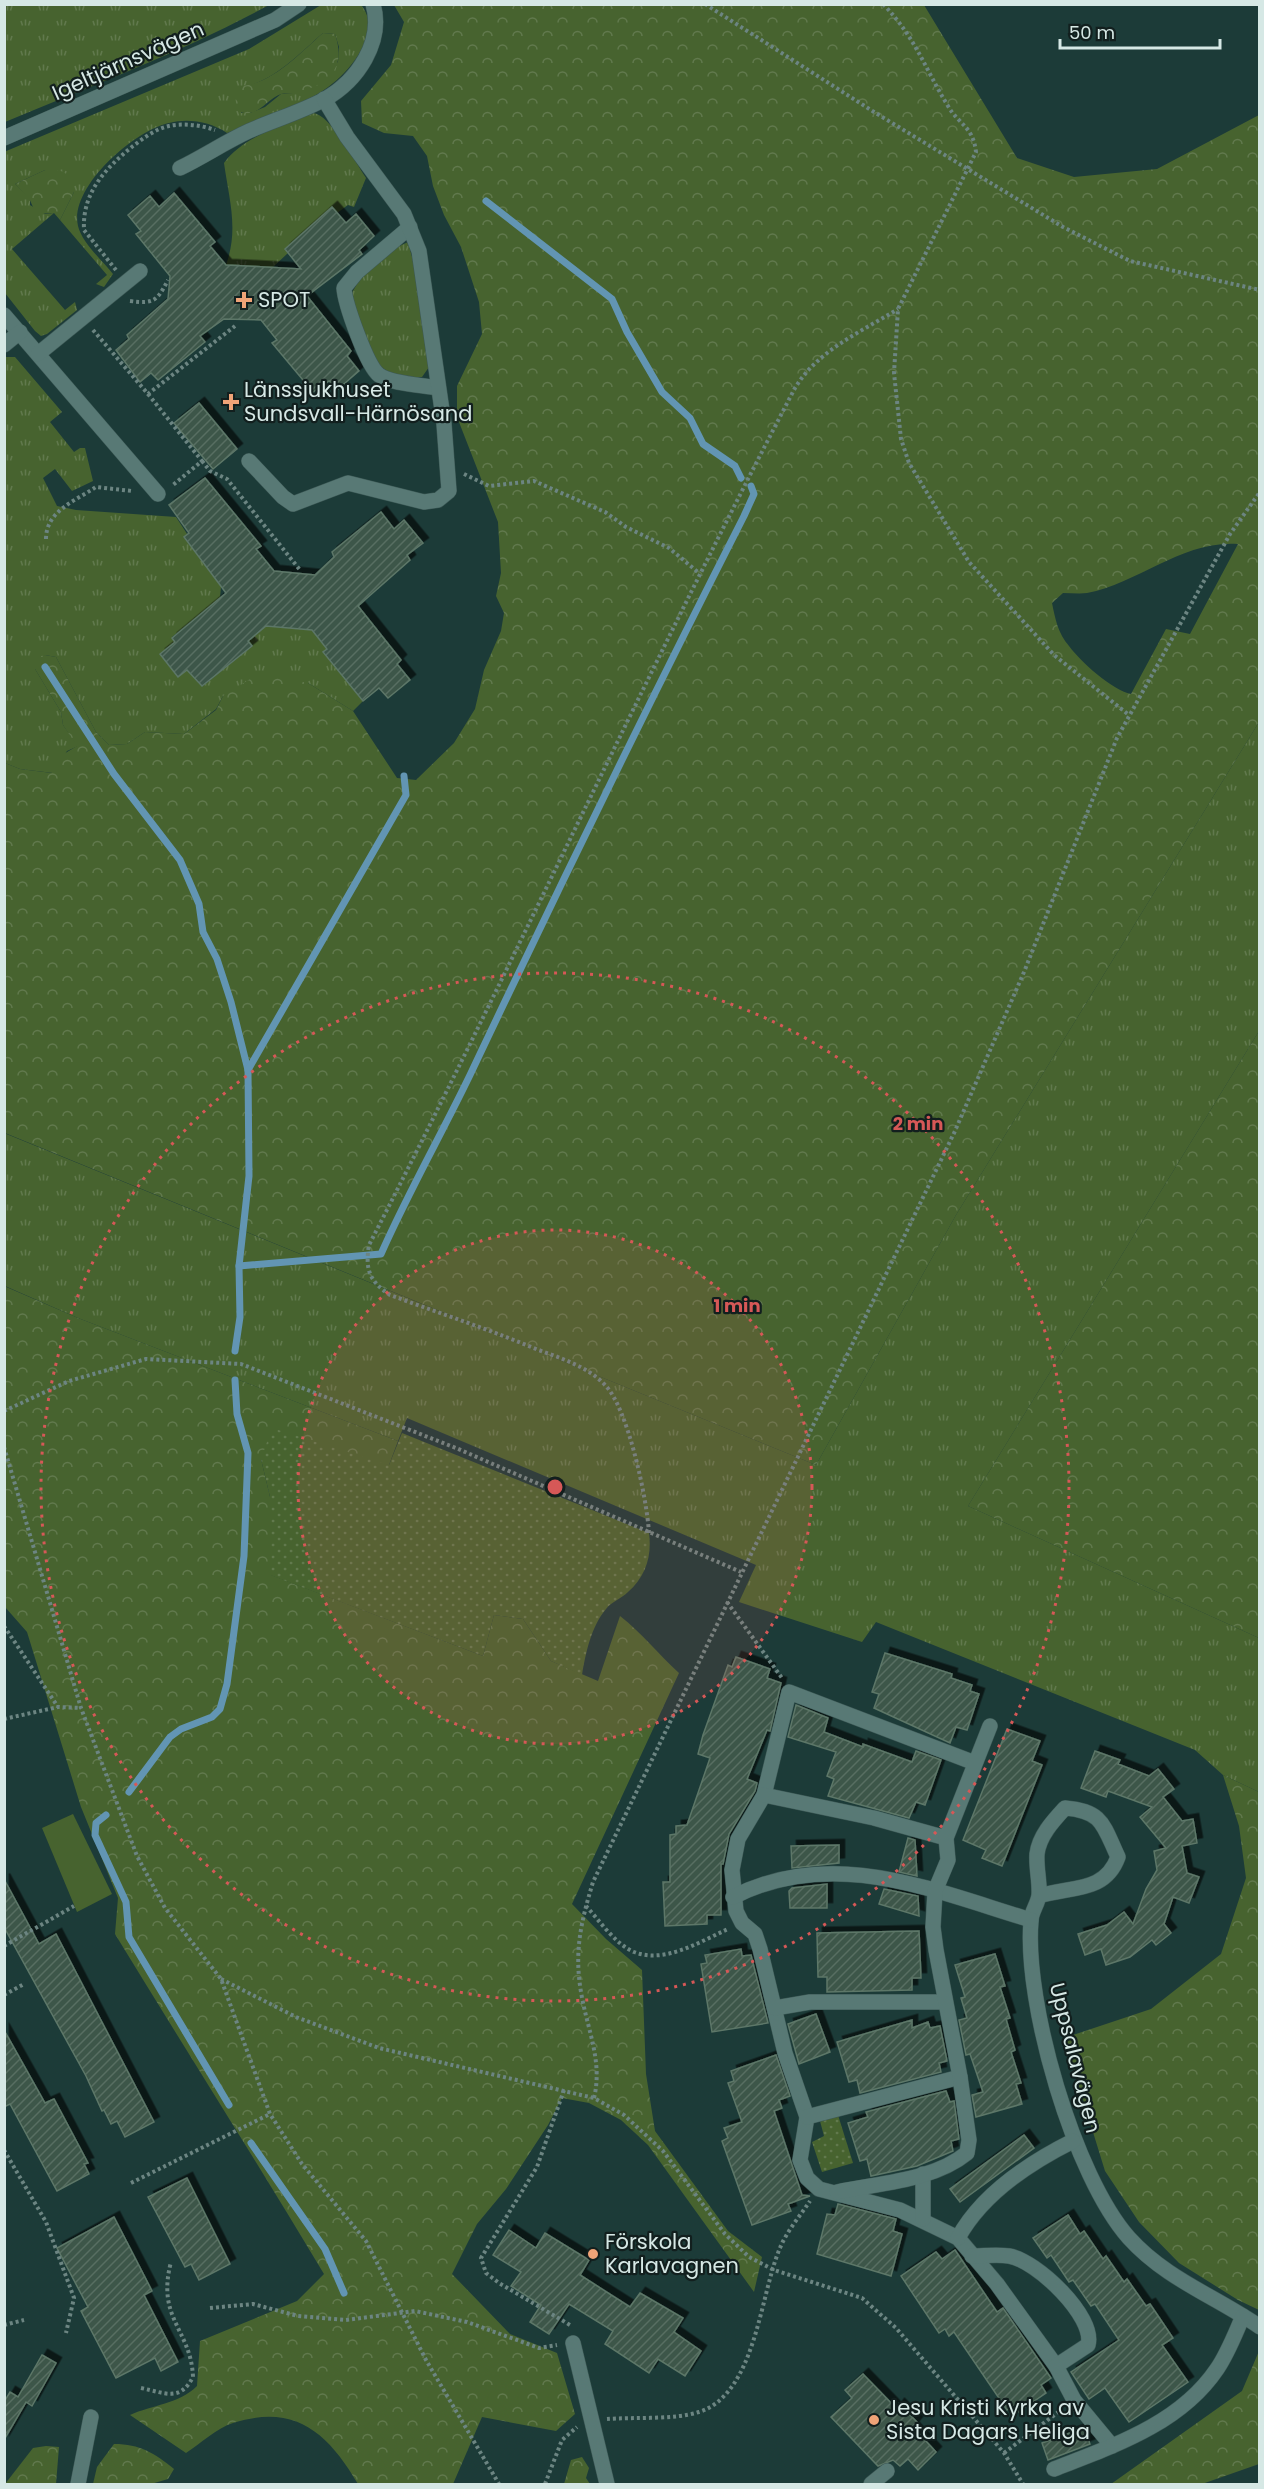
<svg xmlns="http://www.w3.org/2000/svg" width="1264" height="2489" viewBox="0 0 1264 2489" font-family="Poppins,sans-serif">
<defs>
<pattern id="grass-tufts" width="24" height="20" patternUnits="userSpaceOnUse" patternTransform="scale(1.5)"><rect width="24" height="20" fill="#47632f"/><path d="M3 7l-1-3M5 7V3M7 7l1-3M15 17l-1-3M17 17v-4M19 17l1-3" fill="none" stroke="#61794d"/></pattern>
<pattern id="forest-crowns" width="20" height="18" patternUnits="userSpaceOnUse" patternTransform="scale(1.5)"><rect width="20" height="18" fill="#47632f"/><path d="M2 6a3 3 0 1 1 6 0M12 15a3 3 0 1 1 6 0" fill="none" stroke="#61794d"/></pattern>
<pattern id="park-dots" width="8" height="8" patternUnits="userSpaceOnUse" patternTransform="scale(1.5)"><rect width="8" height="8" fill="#47632f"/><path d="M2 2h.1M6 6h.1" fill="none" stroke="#61794d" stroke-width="1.8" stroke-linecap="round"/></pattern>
<pattern id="building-hatch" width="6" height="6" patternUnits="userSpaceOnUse" patternTransform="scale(1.5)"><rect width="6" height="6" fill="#3d5648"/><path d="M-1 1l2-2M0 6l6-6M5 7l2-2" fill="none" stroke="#586e62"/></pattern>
<filter id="shadow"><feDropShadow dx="5.5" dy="-5.5" stdDeviation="0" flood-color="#0009"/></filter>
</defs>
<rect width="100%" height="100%" fill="#1c3b38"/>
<!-- grass -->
<g fill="url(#grass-tufts)" fill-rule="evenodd">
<path d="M 5,4 L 269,4 L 269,5 C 185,51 93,85 5,122 Z"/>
<path d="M 321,5 L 361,5 C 385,33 346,77 321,92 C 293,109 258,122 227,133 C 210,122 189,118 169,123 C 135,130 69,187 78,226 C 82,243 103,261 113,274 L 104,287 L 96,284 L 107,275 L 60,220 L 74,192 L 45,170 L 15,184 L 30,198 L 30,205 L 45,214 L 54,213 L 12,249 L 65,310 L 75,302 L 77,310 L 47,334 L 41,336 L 35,331 L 5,293 L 4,152 L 249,49 ZM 323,33 L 335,34 L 339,47 L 338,62 L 293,93 L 281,94 L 265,107 L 250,113 L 241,113 L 243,87 C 274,81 300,53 323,33 Z"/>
<path d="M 313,113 C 330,114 356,163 366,178 L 354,207 L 348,205 L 337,213 L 332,207 L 285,249 L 288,253 L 272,268 L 226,265 C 239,229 229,199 224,163 C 243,136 283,126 313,113 Z"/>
<path d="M 408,242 L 421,290 L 429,367 L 422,377 C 366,380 366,341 350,297 C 360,274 385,252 408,242 Z"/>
<polygon points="4,357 15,357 62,412 50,422 74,452 80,448 85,448 93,481 72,491 55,469 43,478 57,506 76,510 176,517 221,586 220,598 172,637 175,642 160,654 178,676 187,670 203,686 251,646 248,641 266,626 312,630 327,649 323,652 363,701 353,711 308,683 223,696 216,709 184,734 145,732 127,744 109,745 96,732 56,657 45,655 35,669 61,712 63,725 78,746 67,751 53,773 20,769 5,763"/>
<polygon points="1259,722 1259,1031 968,1506 1259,1638 1259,1792 1223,1775 1195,1750 876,1622 862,1642 739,1602 756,1565 407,1418 398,1441 78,1318 5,1286 4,1133 816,1465 956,1215"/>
</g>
<!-- forest -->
<g fill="url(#forest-crowns)" fill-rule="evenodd">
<path d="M 394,5 L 924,5 L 1017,158 L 1074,177 L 1157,169 L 1259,115 L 1259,722 L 956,1215 L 816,1465 L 5,1133 L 5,763 L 20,769 L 52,773 L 57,758 L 77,746 L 63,725 L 61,712 L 35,669 L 34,658 L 45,655 L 56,657 L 96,732 L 109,745 L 127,744 L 145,732 L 184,734 L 216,710 L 223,696 L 250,679 L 266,674 L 308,683 L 353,711 L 397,778 L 416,780 L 454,743 L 475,709 L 484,670 L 501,631 L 504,613 L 496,596 L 501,573 L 498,522 L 457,417 L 457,386 L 482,334 L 479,302 L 461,247 L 444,215 L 433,186 L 427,156 L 413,136 L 384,133 L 362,123 L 361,101 L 391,65 L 404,22 ZM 1238,544 L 1190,634 L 1166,629 L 1131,694 C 1112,690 1081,662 1069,646 C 1058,634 1055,618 1052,603 L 1063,593 C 1071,593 1080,594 1087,593 C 1139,583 1183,540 1238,544 Z"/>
<path d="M 323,33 L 335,34 C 347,69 328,85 295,93 C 290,94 285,93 281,94 C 264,100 258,121 235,110 L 236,96 L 243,86 C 274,82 300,53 323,33 Z"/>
<polygon points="45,170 61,171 72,177 74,192 60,220 54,213 36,214 29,198 15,184"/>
<polygon points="1259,1031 1259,1638 968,1506"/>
<path d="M 4,1286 L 78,1318 L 398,1441 L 389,1465 L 261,1459 L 270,1497 L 271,1575 L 483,1656 L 494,1615 L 523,1619 L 551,1661 L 598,1681 L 620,1616 C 642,1633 658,1654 679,1673 L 572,1904 L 606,1939 L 642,1970 L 646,2074 L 655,2131 L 728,2231 L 762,2257 L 754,2292 L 648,2145 L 621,2120 L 589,2103 L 562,2098 L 548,2125 L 506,2189 L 477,2224 L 452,2274 L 510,2334 L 557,2353 L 575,2414 L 556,2431 L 482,2417 L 453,2484 L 358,2484 C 328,2433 295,2403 233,2423 C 217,2428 200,2444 186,2453 L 130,2415 C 152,2405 179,2404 197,2386 L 200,2341 L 297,2301 L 324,2274 C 255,2159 184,2047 115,1934 L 118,1898 L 81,1807 L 27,1632 L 5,1607 Z"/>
<polygon points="1223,1775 1259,1792 1259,2310 1238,2300 1179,2263 1139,2222 1105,2171 1064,2038 1151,2009 1221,1954 1246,1878 1239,1826"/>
<polygon points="1259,2351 1259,2464 1202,2484 1111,2484 1242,2391"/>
<path d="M 114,2444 C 140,2444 154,2453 174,2469 L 168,2479 L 151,2484 L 93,2484 L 97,2467 Z"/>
<polygon points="46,2446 59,2447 56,2484 5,2484 33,2448"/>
<polygon points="582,2457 589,2468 586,2478 590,2484 564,2484 571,2460"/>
</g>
<!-- park -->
<g fill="url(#park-dots)">
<path d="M 272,1428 L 389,1465 L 402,1433 L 649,1533 C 652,1556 646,1576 628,1592 C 622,1598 611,1602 606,1609 C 591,1627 586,1652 582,1675 L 551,1661 L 523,1619 L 494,1615 L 483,1656 L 270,1575 L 270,1497 L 261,1459 Z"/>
<polygon points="838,2115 853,2163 822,2172 812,2142 824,2136 820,2121"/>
</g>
<!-- pitch -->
<polygon fill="#47632f" points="73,1814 112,1894 77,1912 42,1828"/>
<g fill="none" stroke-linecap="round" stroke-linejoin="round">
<!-- stream -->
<g stroke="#6295b3" stroke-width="7">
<polyline points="486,201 612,299 627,332 662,392 690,418 703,444 735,466 741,478"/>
<polyline points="45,667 114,774 180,860 199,904 203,932 217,959 231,1002 248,1070 249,1176 239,1266 240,1317 235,1351"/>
<polyline points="248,1070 406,795 404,776"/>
<path d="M 239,1266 L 381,1254 C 408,1193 441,1135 470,1075 C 559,887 650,701 744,516 L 754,494 L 751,486"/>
<polyline points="129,1792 170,1737 181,1729 212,1717 220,1709 227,1684 244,1556 248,1453 237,1414 235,1380"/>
<polyline points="106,1815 96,1823 95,1835 126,1902 129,1937 229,2105"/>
<polyline points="251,2143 325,2249 344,2293"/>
</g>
</g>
<!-- building -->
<g fill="url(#building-hatch)" stroke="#5d7768" stroke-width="1.5" filter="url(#shadow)">
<polygon points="174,193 215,242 210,246 226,265 301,269 285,249 332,207 346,223 356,214 374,236 359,250 362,254 307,296 351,351 347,356 359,371 338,389 329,381 313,392 272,343 277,340 261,320 224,319 200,336 205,342 158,380 151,373 140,382 116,350 129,339 127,335 168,299 170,276 136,234 141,231 128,215 150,196 159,207"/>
<polygon points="199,403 237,449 213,469 174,423"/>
<polygon points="205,478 261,546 256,549 274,571 315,575 334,557 332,552 381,512 394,529 404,520 423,543 407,555 410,560 358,606 401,660 397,664 410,680 388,698 379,688 363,701 323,652 327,649 312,630 266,626 248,641 252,646 202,686 187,670 178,677 160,654 175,642 172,638 226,593 184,537 189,533 169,505"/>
<polygon points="885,1653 952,1674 951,1678 972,1685 970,1691 979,1694 967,1730 956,1727 950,1743 874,1708 879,1694 872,1692"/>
<polygon points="736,1657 770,1669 767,1678 781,1683 770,1731 767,1730 747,1779 757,1783 755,1791 729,1834 723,1864 721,1864 721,1915 707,1915 707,1924 665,1926 663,1882 670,1882 670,1835 676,1834 676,1826 687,1825 710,1758 698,1754 703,1735 728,1665 732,1667"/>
<polygon points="796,1705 828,1718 824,1732 863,1747 863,1744 912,1762 916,1751 941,1760 925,1805 916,1802 909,1818 828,1796 834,1779 827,1776 836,1752 788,1737"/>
<polygon points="1007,1729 1040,1741 1032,1761 1042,1765 1002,1866 982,1858 986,1850 963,1840"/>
<polygon points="1095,1751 1120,1760 1118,1764 1149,1776 1158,1769 1174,1789 1163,1797 1182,1821 1193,1819 1197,1843 1182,1846 1187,1873 1199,1877 1189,1903 1173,1897 1164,1924 1171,1933 1156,1945 1152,1940 1130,1957 1106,1965 1101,1949 1085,1955 1078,1934 1107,1925 1124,1912 1133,1924 1146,1889 1157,1870 1154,1851 1166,1848 1140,1817 1152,1807 1108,1791 1106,1797 1081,1788"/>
<polygon points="908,1838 915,1840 917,1876 899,1872"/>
<polygon points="839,1845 839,1863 792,1868 791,1846"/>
<polygon points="4,1879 39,1944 56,1934 154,2122 125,2137 117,2121 111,2124 104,2110 102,2111 86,2076 4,1927"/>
<polygon points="827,1884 827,1908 790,1908 789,1891 792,1888"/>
<polygon points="884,1889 918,1896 919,1916 879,1904"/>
<polygon points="919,1931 921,1978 912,1978 912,1990 827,1992 827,1977 818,1977 817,1933"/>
<polygon points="741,1949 742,1956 751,1955 768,2023 712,2032 701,1964 707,1963 705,1955"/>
<polygon points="995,1954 1005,1986 1000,1987 1010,2018 1006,2019 1015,2050 1011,2052 1021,2083 1016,2084 1022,2104 976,2117 972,2095 983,2092 970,2054 966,2055 959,2020 967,2018 961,1998 965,1997 955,1965"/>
<polygon points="816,2014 830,2052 799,2064 788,2024"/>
<polygon points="912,2020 912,2028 928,2022 930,2028 940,2026 947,2061 939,2063 941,2072 860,2093 857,2080 849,2082 837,2042"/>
<polygon points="4,2030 45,2103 54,2099 88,2163 84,2164 89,2174 57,2191 10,2104 4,2107"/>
<polygon points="776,2055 790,2096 779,2100 782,2108 774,2111 802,2195 810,2196 788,2204 791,2211 752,2225 722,2141 728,2138 724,2128 742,2122 728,2083 734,2081 731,2071"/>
<polygon points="946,2091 950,2102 954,2101 959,2139 951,2141 953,2151 917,2166 871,2176 867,2159 860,2161 848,2123 868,2117 866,2112"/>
<polygon points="1024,2135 1034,2148 960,2202 950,2189"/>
<polygon points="187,2178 230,2264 199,2280 191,2264 185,2267 148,2197"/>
<polygon points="838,2204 896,2219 893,2231 902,2234 891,2276 817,2254 827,2214 835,2215"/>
<polygon points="1068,2215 1080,2234 1084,2231 1103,2259 1106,2256 1124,2282 1127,2279 1146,2306 1150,2304 1173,2338 1162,2345 1188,2382 1129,2422 1105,2388 1089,2399 1071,2372 1119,2340 1095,2304 1091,2306 1073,2280 1069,2282 1051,2255 1047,2258 1033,2238"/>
<polygon points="114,2217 152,2291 144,2295 178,2362 161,2371 155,2358 116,2378 81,2311 88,2307 57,2248"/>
<polygon points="509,2230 536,2248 545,2233 589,2260 580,2275 630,2307 640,2293 683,2318 674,2332 701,2351 685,2376 658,2359 649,2373 605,2344 613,2331 569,2304 549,2334 530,2322 541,2305 511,2286 521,2272 493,2255"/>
<polygon points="955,2250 997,2312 1003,2308 1051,2378 1041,2385 1046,2393 1018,2412 1013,2406 1007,2410 954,2332 949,2336 945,2329 939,2333 901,2276 936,2252 942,2259"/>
<polygon points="42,2355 56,2363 32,2406 26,2402 4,2440 4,2402 10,2392 18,2397"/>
<polygon points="863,2374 896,2408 899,2404 917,2422 913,2427 936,2452 918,2470 908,2459 900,2466 893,2460 878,2466 831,2417 852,2398 845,2390"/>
<polygon points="1084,2428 1090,2444 1048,2460 1042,2443"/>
</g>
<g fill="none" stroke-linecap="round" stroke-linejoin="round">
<!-- minor casing -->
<g stroke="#3d5956" stroke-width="16">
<g id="minor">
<polyline points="4,138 275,20 299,4"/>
<path d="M 180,168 C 203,157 225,142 249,131 C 274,120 301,112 325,99 C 357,81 384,42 373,4"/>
<path d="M 410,227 L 357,272 L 344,288 C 345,304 367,366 379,375 C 391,384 423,385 438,388"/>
<polyline points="4,315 158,494"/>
<polyline points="4,345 20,332"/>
<polyline points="38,354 140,271"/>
<polyline points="249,461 283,497 293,504 348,483 424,502 438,500 449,491 444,424 419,251 404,214 347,137 324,99"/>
<polyline points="975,1763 789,1692 764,1795 738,1839 732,1870 736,1911 742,1923 755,1934 760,1949 785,2053 807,2117 800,2160 807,2178 819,2189 900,2210 958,2238 997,2284 1056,2366 1074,2400 1112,2446"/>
<polyline points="764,1795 874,1818 946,1838"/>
<path d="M 1039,1896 C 1071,1886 1105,1893 1118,1857 C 1103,1825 1103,1811 1065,1808 C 1053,1821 1039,1836 1037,1854 C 1036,1868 1040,1882 1039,1895 C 1038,1904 1031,1912 1031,1921 C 1024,2003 1074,2176 1129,2238 C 1166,2279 1215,2296 1260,2327"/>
<path d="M 733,1897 C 833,1846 931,1890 1031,1920"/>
<polyline points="775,2008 810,2002 945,2002"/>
<polyline points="807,2117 960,2077"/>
<polyline points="923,2174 923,2219"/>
<path d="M 837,2192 C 878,2183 933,2181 967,2153 L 969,2140 L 960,2077 L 936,1950 L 933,1927 L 935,1891 L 948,1860 L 946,1838 L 990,1726"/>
<path d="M 958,2238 C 982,2194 1029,2163 1073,2141"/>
<path d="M 972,2256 C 984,2256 997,2254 1009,2256 C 1036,2260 1096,2317 1088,2345 L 1056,2366"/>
<polyline points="573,2343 607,2484"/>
<path d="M 1054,2469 C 1113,2446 1180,2424 1217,2369 C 1228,2353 1235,2334 1243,2316"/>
<polyline points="78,2484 91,2417"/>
<polyline points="871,2484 887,2471"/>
</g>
</g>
<!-- path -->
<g stroke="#6c8582" stroke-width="4" stroke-dasharray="3 3" stroke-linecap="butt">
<polyline points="705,4 874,112 1063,227 1130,261 1260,290"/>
<path d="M 883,4 C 916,38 924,67 948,106 C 959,125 973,126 976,152 L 898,309 L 894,373 L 901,439 L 909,463 L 969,562 L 1054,655 L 1129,715"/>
<path d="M 116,270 L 84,230 C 82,192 106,168 133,146 C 144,138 155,129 169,126 C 183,123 201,125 215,130"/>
<path d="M 130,301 C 154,304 157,301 168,280"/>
<polyline points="93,330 148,394 235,326"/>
<polyline points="148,394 202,461 173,485"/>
<polyline points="202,461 210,471 227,479 300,570"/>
<polyline points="464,474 489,486 534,481 605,512 626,527 669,548 699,573"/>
<path d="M 46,539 C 46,511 75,501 96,487 L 132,491"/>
<polyline points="4,1411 69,1381 146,1359 241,1364 456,1448 741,1572"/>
<polyline points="4,1447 81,1708 137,1856 165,1908 221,1979 270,2114 302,2164 366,2241 426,2360 499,2484"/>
<path d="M 649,1533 C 647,1499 628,1408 605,1385 C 587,1366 560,1358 536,1349 C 488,1329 439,1313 390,1295 C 369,1281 365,1269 369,1245 C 515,961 647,671 795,388 C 818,350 861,332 898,309"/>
<polyline points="727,1602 782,1678"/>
<polyline points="4,1626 58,1707"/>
<polyline points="4,1719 58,1707 81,1708"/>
<path d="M 586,1906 C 599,1920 615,1944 634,1952 C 665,1964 699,1942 728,1929"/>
<polyline points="4,1946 74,1906"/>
<polyline points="221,1979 296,2017 379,2048 594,2098 624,2115 663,2151 725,2234 749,2257 774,2270 862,2298 896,2328 1004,2453 1023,2484"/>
<polyline points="4,1995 24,1984"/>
<polyline points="564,2090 537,2167 481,2258 486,2273 499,2283 570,2325"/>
<path d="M 594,2098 C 603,2061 587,2029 581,1992 C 574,1951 581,1922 593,1882 L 955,1131 L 1024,972 L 1117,738 L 1230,534 L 1260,492"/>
<polyline points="4,2150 46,2222 74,2298 66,2333"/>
<polyline points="131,2183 270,2114"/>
<polyline points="210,2308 253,2304 298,2316 346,2320 415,2311 467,2322 539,2348 557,2345"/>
<polyline points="4,2325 24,2320"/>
<path d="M 141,2388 C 165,2393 180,2402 193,2377 C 191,2329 156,2319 171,2262"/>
<path d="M 607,2419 C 634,2417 674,2420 699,2412 C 756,2394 760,2294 780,2248 C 787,2231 800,2216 810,2201"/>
<polyline points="1004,2453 1061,2410"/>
<polyline points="545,2484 562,2440 577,2427"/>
</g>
<!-- minor -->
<use href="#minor" stroke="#587975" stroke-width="15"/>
</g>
<!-- distance rings -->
<circle cx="555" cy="1487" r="257" fill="#d65857" fill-opacity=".12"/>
<g fill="none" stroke="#d65857" stroke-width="3" stroke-dasharray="3 6">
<circle cx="555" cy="1487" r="257"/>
<circle cx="555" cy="1487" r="514"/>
</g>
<!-- markers -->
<g fill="#efa377" stroke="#121f1e" stroke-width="2">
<path d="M241 291h6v6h6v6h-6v6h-6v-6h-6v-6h6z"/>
<path d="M228 393h6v6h6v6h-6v6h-6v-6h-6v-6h6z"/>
<circle cx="593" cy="2254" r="6"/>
<circle cx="874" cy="2420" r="6"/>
</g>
<g text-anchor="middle" stroke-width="4.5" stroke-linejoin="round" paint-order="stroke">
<!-- street labels -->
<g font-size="21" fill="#d6e8e5" stroke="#121f1e">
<text transform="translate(128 61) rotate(-24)" y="7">Igeltjärnsvägen</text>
<text transform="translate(1075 2058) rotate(76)" y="7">Uppsalavägen</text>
</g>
<!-- poi labels -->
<g font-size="21" fill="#d6e8e5" stroke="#121f1e" text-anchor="start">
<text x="258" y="307">SPOT</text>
<text x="244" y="397">Länssjukhuset<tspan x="244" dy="24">Sundsvall-Härnösand</tspan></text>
<text x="605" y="2249">Förskola<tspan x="605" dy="24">Karlavagnen</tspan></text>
<text x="886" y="2415">Jesu Kristi Kyrka av<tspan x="886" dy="24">Sista Dagars Heliga</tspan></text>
</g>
</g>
<circle cx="555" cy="1487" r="9" fill="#d65857" stroke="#121f1e" stroke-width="3"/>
<g font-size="18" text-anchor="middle" font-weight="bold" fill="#d65857" stroke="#121f1e" stroke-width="4.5" stroke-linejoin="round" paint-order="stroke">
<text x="918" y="1130">2 min</text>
<text x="737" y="1312">1 min</text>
</g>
<!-- border -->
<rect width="1264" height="2489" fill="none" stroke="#d6e8e5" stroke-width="12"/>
<!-- scale -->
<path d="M1060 39v9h160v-9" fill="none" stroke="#d6e8e5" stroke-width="3"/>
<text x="1069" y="39" font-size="18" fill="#d6e8e5" stroke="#121f1e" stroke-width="4.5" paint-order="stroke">50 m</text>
</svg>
